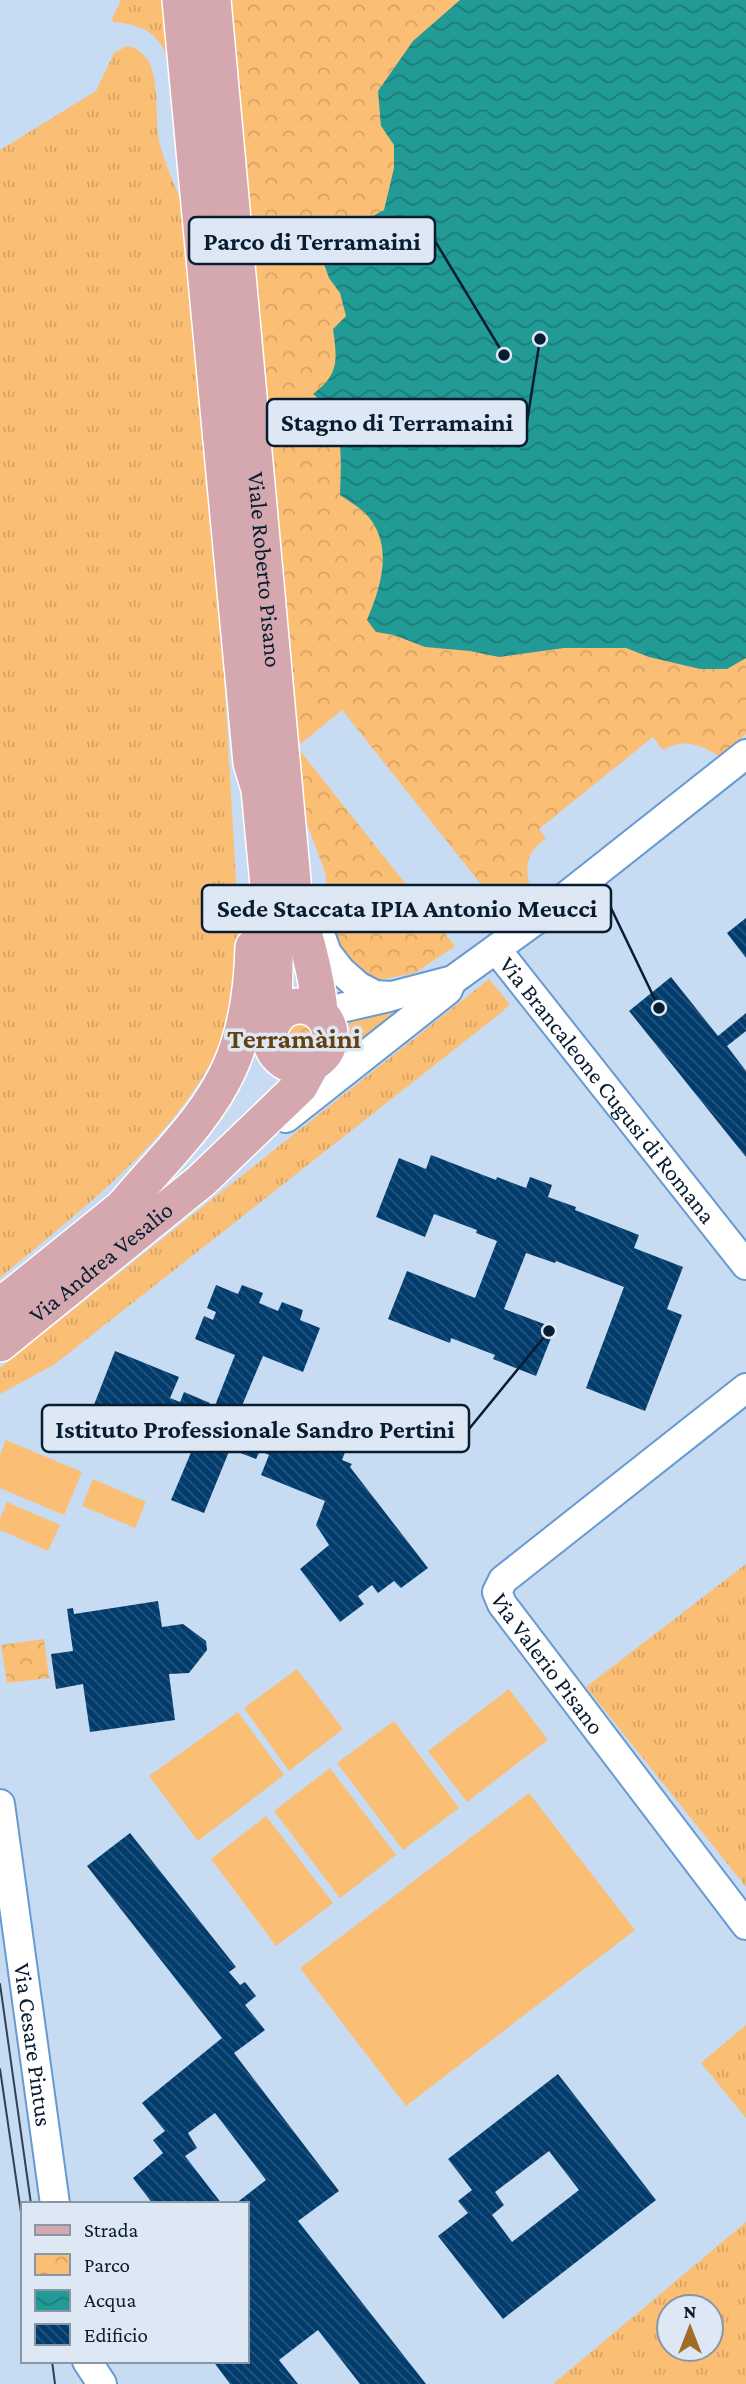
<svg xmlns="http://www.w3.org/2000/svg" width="746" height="2384" viewBox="0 0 746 2384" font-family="'Crimson Pro',serif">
<defs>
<pattern id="grass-tufts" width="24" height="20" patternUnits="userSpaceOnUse" patternTransform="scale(1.75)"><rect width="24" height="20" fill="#fbbe75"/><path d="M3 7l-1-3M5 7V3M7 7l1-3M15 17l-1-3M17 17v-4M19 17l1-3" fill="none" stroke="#d6a366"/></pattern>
<pattern id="park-crowns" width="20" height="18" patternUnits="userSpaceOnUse" patternTransform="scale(1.75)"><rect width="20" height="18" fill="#fbbe75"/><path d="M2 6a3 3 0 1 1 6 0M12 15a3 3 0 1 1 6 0" fill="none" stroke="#d6a366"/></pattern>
<pattern id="water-waves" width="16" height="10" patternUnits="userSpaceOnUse" patternTransform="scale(1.75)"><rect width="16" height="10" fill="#229a95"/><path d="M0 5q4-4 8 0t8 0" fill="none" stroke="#1c7d7a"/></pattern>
<pattern id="building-back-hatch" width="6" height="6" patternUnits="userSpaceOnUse" patternTransform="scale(1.75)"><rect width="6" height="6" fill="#023c6c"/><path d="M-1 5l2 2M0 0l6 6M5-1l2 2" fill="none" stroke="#26557d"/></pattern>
</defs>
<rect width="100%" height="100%" fill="#c7dcf3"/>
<!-- grass -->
<g fill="url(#grass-tufts)" fill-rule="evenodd">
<path d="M 121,0 L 164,0 L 169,59 C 156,31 143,25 113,22 L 112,19 Z"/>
<path d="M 127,46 C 168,54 151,116 161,148 C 166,167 176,186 182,205 L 222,639 L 239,932 C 239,957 239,981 233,1006 C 206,1118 84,1207 0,1278 L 0,150 L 96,91 L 114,53 Z"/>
<polygon points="489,979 510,1004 502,1012 55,1364 0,1394 0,1368"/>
<polygon points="432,998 359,1041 351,1041 349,1016"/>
<polygon points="746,1564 746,1887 586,1687"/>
<polygon points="746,2025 746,2118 701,2063"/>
<path d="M 746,2222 L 746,2384 L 553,2384 ZM 669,2307 L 711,2307 L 711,2349 L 669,2349 Z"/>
</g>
<!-- park -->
<g fill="url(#park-crowns)">
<path d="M 230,0 L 746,0 L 746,734 L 719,756 C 699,744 684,738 663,750 L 653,737 L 539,829 L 546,838 C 521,857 526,871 533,899 L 508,918 L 342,710 L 297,747 L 455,946 L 415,973 L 378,980 L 344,959 L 332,929 L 325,872 L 297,797 Z"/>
<path d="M 289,1007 C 316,1007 322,1010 331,1035 L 321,1058 L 294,1066 C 262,1048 263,1029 289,1007 Z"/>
<polygon points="44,1639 49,1678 7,1683 1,1645"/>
</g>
<!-- pitch -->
<g fill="#fbbe75">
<polygon points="6,1440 82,1472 64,1515 0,1488 0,1455"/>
<polygon points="93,1479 146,1502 135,1528 82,1506"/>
<polygon points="7,1502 60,1525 48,1551 0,1530 0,1519"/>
<polygon points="297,1669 343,1729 289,1771 244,1708"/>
<polygon points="509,1689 548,1740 467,1802 428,1751"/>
<polygon points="238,1712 284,1775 198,1841 149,1776"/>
<polygon points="394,1721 459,1808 403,1850 337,1763"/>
<polygon points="330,1768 396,1855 340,1898 274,1811"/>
<polygon points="529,1793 635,1930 406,2106 300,1968"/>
<polygon points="266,1816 333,1903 276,1946 211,1859"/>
</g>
<!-- water -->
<path fill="url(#water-waves)" d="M 460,0 L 746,0 L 746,658 L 727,669 L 700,669 L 649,657 L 626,648 L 564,648 L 499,657 L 470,651 L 425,647 L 394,635 L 376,632 L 367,620 C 382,585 395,541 363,511 C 356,505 347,500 340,495 C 341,455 346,422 313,394 C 340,374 337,359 333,329 L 346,316 L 340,293 L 329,278 L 323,261 L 330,247 L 349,242 C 358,226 368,218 384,210 L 394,168 L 394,145 L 381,126 L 378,91 L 413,41 Z"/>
<!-- building -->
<g fill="url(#building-back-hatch)" fill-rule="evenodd">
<polygon points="746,918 746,958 727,933"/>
<polygon points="671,977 718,1036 746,1013 746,1031 727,1046 746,1071 746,1157 629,1011"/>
<polygon points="431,1155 496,1180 497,1177 526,1188 530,1177 552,1185 548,1197 576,1207 575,1210 639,1235 634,1248 683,1267 667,1309 682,1315 645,1411 586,1388 624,1287 556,1261 555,1263 526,1253 504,1309 555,1328 536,1376 493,1359 495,1355 451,1338 450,1343 388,1319 407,1271 475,1298 497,1241 476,1233 477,1230 434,1214 425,1237 376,1217 399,1158 426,1169"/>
<polygon points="216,1285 238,1294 242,1285 263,1293 259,1303 278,1311 282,1302 303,1310 300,1320 320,1328 303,1372 263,1356 241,1408 246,1411 247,1408 273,1418 269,1428 279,1432 287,1411 351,1437 342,1460 352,1464 350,1467 428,1568 401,1588 394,1581 378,1593 372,1585 358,1596 364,1604 340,1622 300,1569 329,1545 316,1525 325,1501 261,1475 269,1455 260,1451 256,1459 230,1449 204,1513 171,1500 195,1443 158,1428 153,1440 90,1415 115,1351 179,1377 170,1398 180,1402 184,1392 210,1403 208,1406 214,1408 235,1355 195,1339 204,1316 213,1320 216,1312 207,1308"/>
<polygon points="158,1601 162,1627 183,1624 206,1641 207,1650 189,1673 169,1674 175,1720 90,1732 83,1684 56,1689 51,1654 73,1651 67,1609 73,1608 74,1614"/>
<polygon points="130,1833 236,1967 229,1972 240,1985 245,1982 256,1996 245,2005 265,2030 234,2053 339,2191 298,2221 426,2384 360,2384 318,2330 279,2360 298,2384 230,2384 213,2361 247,2361 247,2204 235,2204 266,2180 215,2113 188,2133 197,2148 185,2156 222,2204 153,2204 133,2178 163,2153 153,2140 165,2131 142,2103 222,2038 87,1866"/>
<path d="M 558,2074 L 656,2200 L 503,2319 L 438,2236 L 468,2213 L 458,2201 L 472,2190 L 448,2159 ZM 549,2151 L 579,2190 L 512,2242 L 492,2215 L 504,2205 L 495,2192 Z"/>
</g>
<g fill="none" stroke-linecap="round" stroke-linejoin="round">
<!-- minor casing -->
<g stroke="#679ad0" stroke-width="32">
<g id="minor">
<polyline points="315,920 327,953 341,971 358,986 375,995 392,996 453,980 536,920 746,754"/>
<path id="s1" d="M 496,949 L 746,1265"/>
<polyline points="325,1018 341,1008 389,997"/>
<polyline points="286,1118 448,990 451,982"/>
<path id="s2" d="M 746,1388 L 503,1580 L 497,1592 L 502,1604 L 746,1925"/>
<path id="s3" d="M 0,1804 L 55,2204"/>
<polyline points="87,2361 102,2384"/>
</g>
</g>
<!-- major casing -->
<g stroke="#fff" stroke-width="38">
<g id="major">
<polyline points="180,0 251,763 259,789 275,959 274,1019"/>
<path id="s4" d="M 213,0 L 294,892 C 303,933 317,971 320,1013"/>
<circle cx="300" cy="1036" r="30"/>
<path d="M 122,1208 C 159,1163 206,1121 230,1067 C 247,1029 252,988 253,947"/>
<polyline points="0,1306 139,1194"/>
<path id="s5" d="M 0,1344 L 201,1181 L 300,1086 L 312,1064"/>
</g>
</g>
<!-- minor -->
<use href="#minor" stroke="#fff" stroke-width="28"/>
<!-- major -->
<use href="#major" stroke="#d5a7ae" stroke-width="35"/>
<!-- tram -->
<g stroke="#2e4357" stroke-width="2">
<polyline points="0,1984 31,2204"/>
<polyline points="0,2069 23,2226"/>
<polyline points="52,2361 55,2384"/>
</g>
</g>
<g text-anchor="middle" stroke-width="7" stroke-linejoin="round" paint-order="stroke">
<!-- street labels -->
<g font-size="24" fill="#081d31" stroke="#dde8f4">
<text dy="8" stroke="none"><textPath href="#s4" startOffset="572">Viale Roberto Pisano</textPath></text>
<text dy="8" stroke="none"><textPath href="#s1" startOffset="180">Via Brancaleone Cugusi di Romana</textPath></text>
<text dy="8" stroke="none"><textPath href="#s5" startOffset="130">Via Andrea Vesalio</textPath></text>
<text dy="8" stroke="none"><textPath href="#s2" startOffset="411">Via Valerio Pisano</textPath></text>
<text dy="8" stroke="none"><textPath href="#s3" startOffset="243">Via Cesare Pintus</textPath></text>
</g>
<!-- quarter labels -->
<g font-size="28" font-weight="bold" fill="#64410e" stroke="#dde8f4">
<text x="294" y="1048">Terramàini</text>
</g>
</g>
<!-- callouts -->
<path fill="none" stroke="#081d31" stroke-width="2.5" d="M504 355L435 241M540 339L527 422M659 1008L611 908M549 1331L469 1429"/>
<g fill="#081d31" stroke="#dde8f4" stroke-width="2.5">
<circle cx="504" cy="355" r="7"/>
<circle cx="540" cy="339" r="7"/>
<circle cx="659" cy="1008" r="7"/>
<circle cx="549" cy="1331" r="7"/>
</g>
<g fill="#dde8f4" stroke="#081d31" stroke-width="2.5">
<rect x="189" y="217" width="246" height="47" rx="7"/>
<rect x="267" y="399" width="260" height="47" rx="7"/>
<rect x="202" y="885" width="409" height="47" rx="7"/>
<rect x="42" y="1405" width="427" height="47" rx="7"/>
</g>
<g font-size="26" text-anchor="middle" font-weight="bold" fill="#081d31">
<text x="312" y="250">Parco di Terramaini</text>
<text x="397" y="431">Stagno di Terramaini</text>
<text x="407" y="917">Sede Staccata IPIA Antonio Meucci</text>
<text x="255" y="1438">Istituto Professionale Sandro Pertini</text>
</g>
<!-- legend -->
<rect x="21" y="2202" width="228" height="161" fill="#dde8f4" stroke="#8897a6" stroke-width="2"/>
<rect x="35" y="2225" width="35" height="10" fill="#d5a7ae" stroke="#8897a6" stroke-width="2"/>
<text x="84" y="2237" font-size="21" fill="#081d31">Strada</text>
<rect x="35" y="2254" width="35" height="21" fill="url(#park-crowns)" stroke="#8897a6" stroke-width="2"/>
<text x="84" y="2272" font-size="21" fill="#081d31">Parco</text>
<rect x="35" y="2290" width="35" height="21" fill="url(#water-waves)" stroke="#8897a6" stroke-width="2"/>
<text x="84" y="2307" font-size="21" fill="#081d31">Acqua</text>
<rect x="35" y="2324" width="35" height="21" fill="url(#building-back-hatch)" stroke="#8897a6" stroke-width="2"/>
<text x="84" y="2342" font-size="21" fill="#081d31">Edificio</text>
<!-- north arrow -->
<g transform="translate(690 2328)"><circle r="33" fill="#dde8f4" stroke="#8897a6" stroke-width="2"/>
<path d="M0-5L12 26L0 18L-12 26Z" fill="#a16d25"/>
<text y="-10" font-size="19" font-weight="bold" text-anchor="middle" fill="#081d31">N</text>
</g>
</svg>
